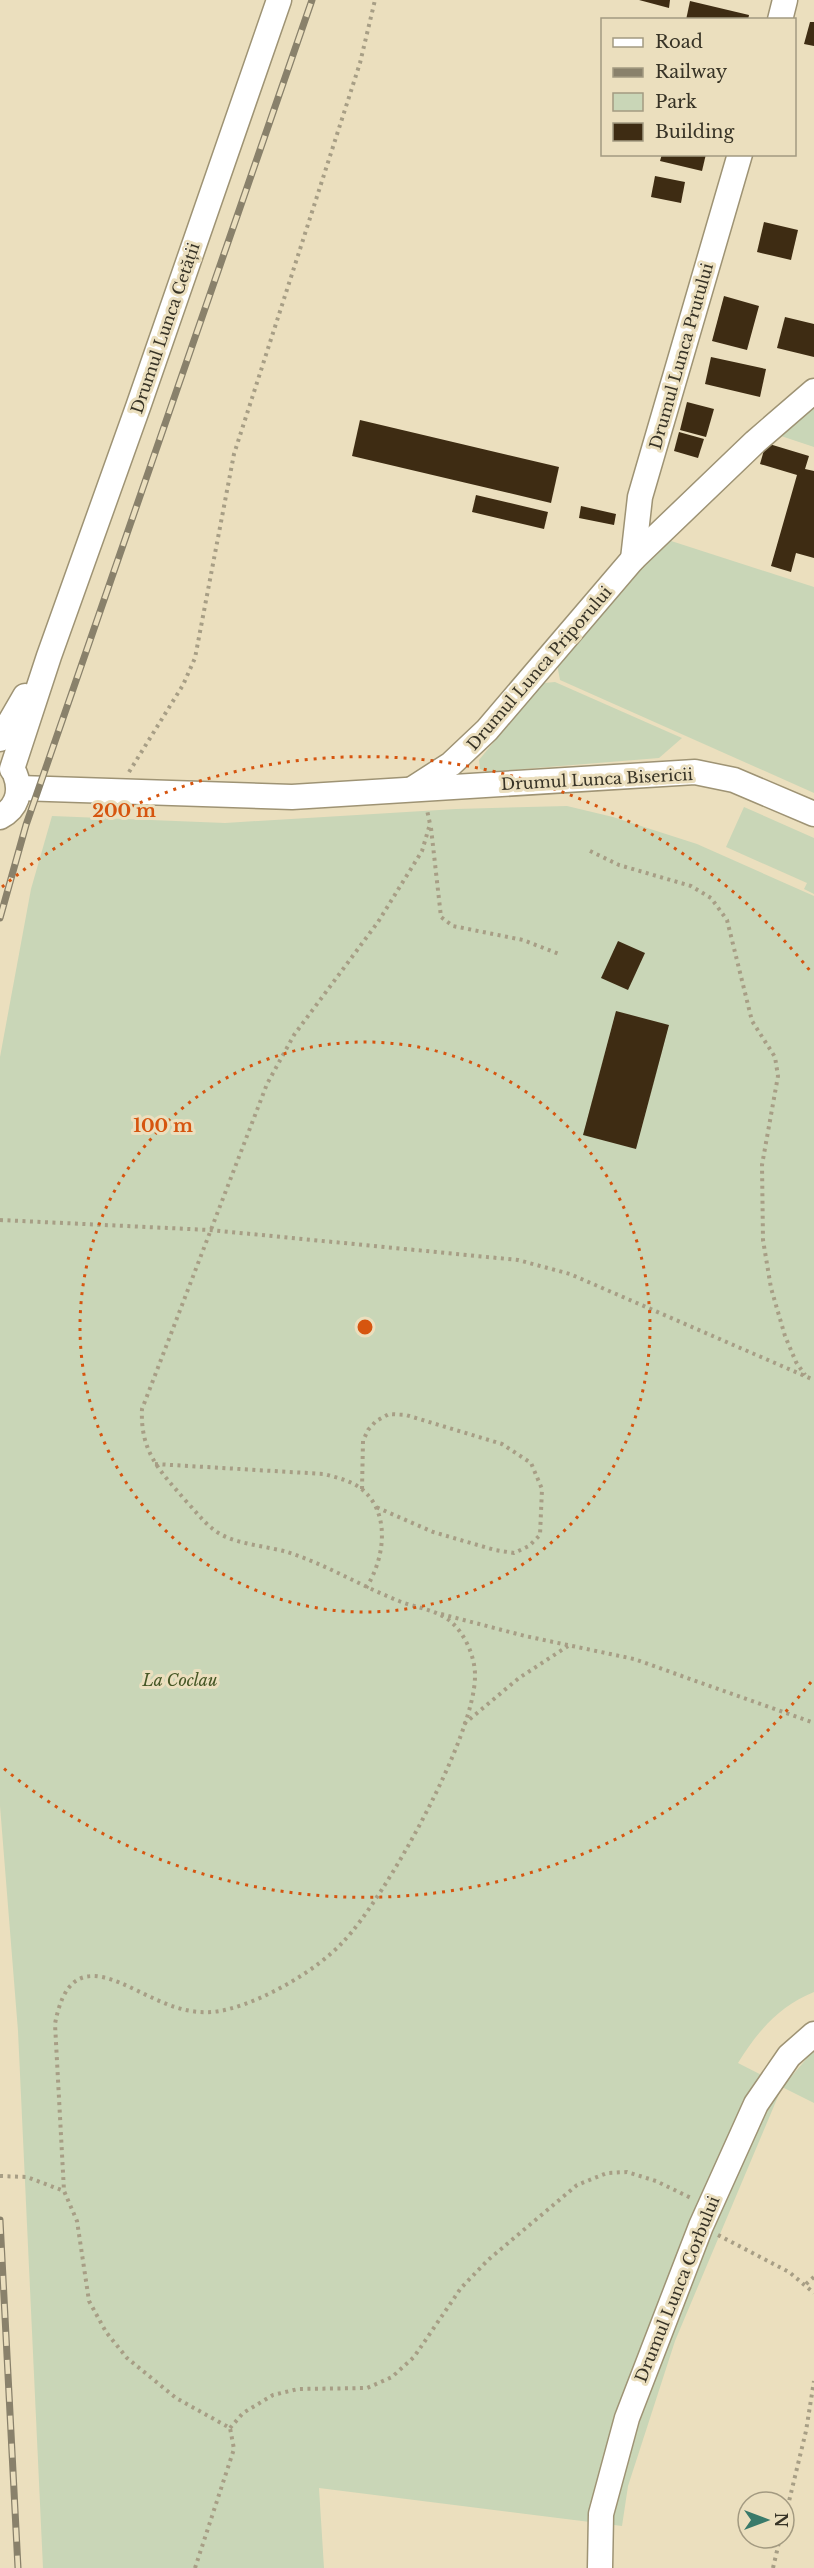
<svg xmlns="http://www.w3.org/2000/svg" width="814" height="2568" viewBox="0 0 814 2568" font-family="'Libre Baskerville',serif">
<rect width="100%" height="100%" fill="#ebdfbe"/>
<!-- green -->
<g fill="#c9d6b7">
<polygon points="814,405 814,447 778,435"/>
<polygon points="665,539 814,587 814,793 560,680 557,664"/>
<polygon points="555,682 682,738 659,758 487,772 480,769 479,760 536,690 544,683"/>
<path d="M 567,806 L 613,817 L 697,844 L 814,896 L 814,1992 C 779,2006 757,2032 738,2063 L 783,2086 L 814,2050 L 814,2103 L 782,2087 L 675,2341 L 628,2486 L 622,2526 L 319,2488 L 324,2568 L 43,2568 L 18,2031 L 0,1806 L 0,1057 L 31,889 L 52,816 L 225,823 L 456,809 Z"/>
<polygon points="744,807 814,838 814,894 804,889 807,883 726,847"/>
</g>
<!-- building -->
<g fill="#3e2c13">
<polygon points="639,0 670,0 669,8"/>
<polygon points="690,1 749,15 748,20 686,20"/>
<polygon points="810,22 814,22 814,46 804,44"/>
<polygon points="662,154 706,154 702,171 660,161"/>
<polygon points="655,176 685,182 681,203 651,197"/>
<polygon points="764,222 798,230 791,260 757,252"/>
<polygon points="724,296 759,306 747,350 712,341"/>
<polygon points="785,317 814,324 814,357 777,348"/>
<polygon points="711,357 766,369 760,397 705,384"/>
<polygon points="687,402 714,409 706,437 680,430"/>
<polygon points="360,420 559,467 551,503 352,456"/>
<polygon points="679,432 704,439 698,458 674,451"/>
<polygon points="766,443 809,456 805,469 814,471 814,558 796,553 791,572 771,566 797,475 760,464"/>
<polygon points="476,495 548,512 544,529 472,512"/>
<polygon points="581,506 616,514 614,525 579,518"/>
<polygon points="618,941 645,953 628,990 601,978"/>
<polygon points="616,1011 669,1025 636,1149 583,1135"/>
</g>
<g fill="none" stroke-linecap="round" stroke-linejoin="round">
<!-- minor casing -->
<g stroke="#9e9374" stroke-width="27">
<g id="minor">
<polyline points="780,20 785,0"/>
<polyline points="633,559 640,497 740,154"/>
<polyline points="0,739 25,696"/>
<polyline points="12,769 49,656 138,407 279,0"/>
<polyline points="19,788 292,797 695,772 734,780 814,814"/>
<polyline points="412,789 451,764 487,730 633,559 755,442 814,391"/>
<path d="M 0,817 C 17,808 22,792 15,774"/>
<polyline points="600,2568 601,2514 627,2418 701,2226 756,2104 789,2056 814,2034"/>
</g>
</g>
<!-- path -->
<g stroke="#a79e85" stroke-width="4" stroke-dasharray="3 4.5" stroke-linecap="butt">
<polyline points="129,772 183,685 195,658 234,454 360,63 375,0"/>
<polyline points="431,828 441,917 453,926 523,940 559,954"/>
<polyline points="590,851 619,865 691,886 711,898 727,920 752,1021 775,1057 778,1076 762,1165 763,1240 771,1288 785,1336 796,1362 805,1375"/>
<polyline points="0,1220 210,1230 518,1260 570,1274 814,1380"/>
<path d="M 155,1464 L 324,1474 C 338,1478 353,1481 364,1491 C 391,1516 384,1560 366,1588"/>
<polyline points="362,1489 363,1441 368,1430 376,1421 389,1414 406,1415 502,1444 531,1463 542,1489 540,1535 529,1546 514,1553 495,1550 433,1532 376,1507"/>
<polyline points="441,1614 525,1636 634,1659 814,1723"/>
<polyline points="464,1724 519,1678 568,1646"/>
<polyline points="0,2176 27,2177 64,2191"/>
<polyline points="718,2235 789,2272 814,2293"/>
<polyline points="806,2284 814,2277"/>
<polyline points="230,2428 243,2413 273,2395 298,2389 367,2388 392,2377 414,2357 461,2288 488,2260 577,2185 607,2173 627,2172 656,2181 693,2199"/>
<polyline points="784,2522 806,2431 814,2381"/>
<path d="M 195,2568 L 234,2449 L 230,2428 L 176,2398 L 127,2358 L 106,2332 L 89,2301 L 77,2221 L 64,2191 L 55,2024 C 71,1937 127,1992 175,2007 C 193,2013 211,2014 229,2009 C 267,1999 317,1970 343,1942 C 385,1898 476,1735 475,1675 C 475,1657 465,1633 450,1621 C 435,1609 416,1608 399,1601 C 361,1586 325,1564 287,1552 C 266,1546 242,1545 222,1535 C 207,1527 198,1514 186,1501 C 160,1471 140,1452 142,1409 L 267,1084 L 294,1035 L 378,922 L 422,851 L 430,824 L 427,810"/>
<polyline points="773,2568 780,2538"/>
</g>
<!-- minor -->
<use href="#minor" stroke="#fff" stroke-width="24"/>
<!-- rail casing -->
<g stroke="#89816b" stroke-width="7">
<g id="rail">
<polyline points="0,918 26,825 312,0"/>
<polyline points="0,2220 18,2568"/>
</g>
</g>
<!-- rail -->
<use href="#rail" stroke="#ebdfbe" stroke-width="4.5" stroke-dasharray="14" stroke-linecap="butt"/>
</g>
<!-- distance rings -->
<g fill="none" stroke="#d6550f" stroke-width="3" stroke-dasharray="3 6">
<circle cx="365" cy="1327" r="285"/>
<path d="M811 1682A570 570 0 0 1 2 1767M2 887A570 570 0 0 1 811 972"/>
</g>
<g text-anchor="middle" stroke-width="6" stroke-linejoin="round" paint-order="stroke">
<!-- street labels -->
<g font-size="16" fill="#373326" stroke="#ebdfbe">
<text transform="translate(165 328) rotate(-71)" y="6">Drumul Lunca Cetății</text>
<text transform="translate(681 356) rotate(-74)" y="6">Drumul Lunca Prutului</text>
<text transform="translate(539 668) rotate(-49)" y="6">Drumul Lunca Priporului</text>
<text transform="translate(597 779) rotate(-3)" y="6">Drumul Lunca Bisericii</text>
<text transform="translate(677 2289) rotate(-68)" y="6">Drumul Lunca Corbului</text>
</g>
<!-- park labels -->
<g font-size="16" font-style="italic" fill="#465725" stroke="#ebdfbe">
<text x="180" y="1686">La Coclau</text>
</g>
</g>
<circle cx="365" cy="1327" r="9" fill="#d6550f" stroke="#ebdfbe" stroke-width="3"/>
<g font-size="18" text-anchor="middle" font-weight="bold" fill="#d6550f" stroke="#ebdfbe" stroke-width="6" stroke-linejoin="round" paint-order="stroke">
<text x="124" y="817">200 m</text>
<text x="163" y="1132">100 m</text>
</g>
<!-- legend -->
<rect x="601" y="18" width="195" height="138" fill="#ebdfbe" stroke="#a39a81" stroke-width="1.5"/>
<rect x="613" y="38" width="30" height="9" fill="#ffffff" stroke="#a39a81" stroke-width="1.5"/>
<text x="655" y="48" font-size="18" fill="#373326">Road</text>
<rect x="613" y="68" width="30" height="9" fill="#89816b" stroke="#a39a81" stroke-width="1.5"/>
<text x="655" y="78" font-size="18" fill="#373326">Railway</text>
<rect x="613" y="93" width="30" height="18" fill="#c9d6b7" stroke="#a39a81" stroke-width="1.5"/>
<text x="655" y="108" font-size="18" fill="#373326">Park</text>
<rect x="613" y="123" width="30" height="18" fill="#3e2c13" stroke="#a39a81" stroke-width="1.5"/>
<text x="655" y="138" font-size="18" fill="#373326">Building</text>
<!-- north arrow -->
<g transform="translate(766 2520) rotate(90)"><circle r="28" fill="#ebdfbe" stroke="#a39a81" stroke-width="1.5"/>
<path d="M0-4.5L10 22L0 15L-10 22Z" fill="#397a6a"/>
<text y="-9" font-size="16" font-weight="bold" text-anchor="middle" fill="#373326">N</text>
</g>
</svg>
